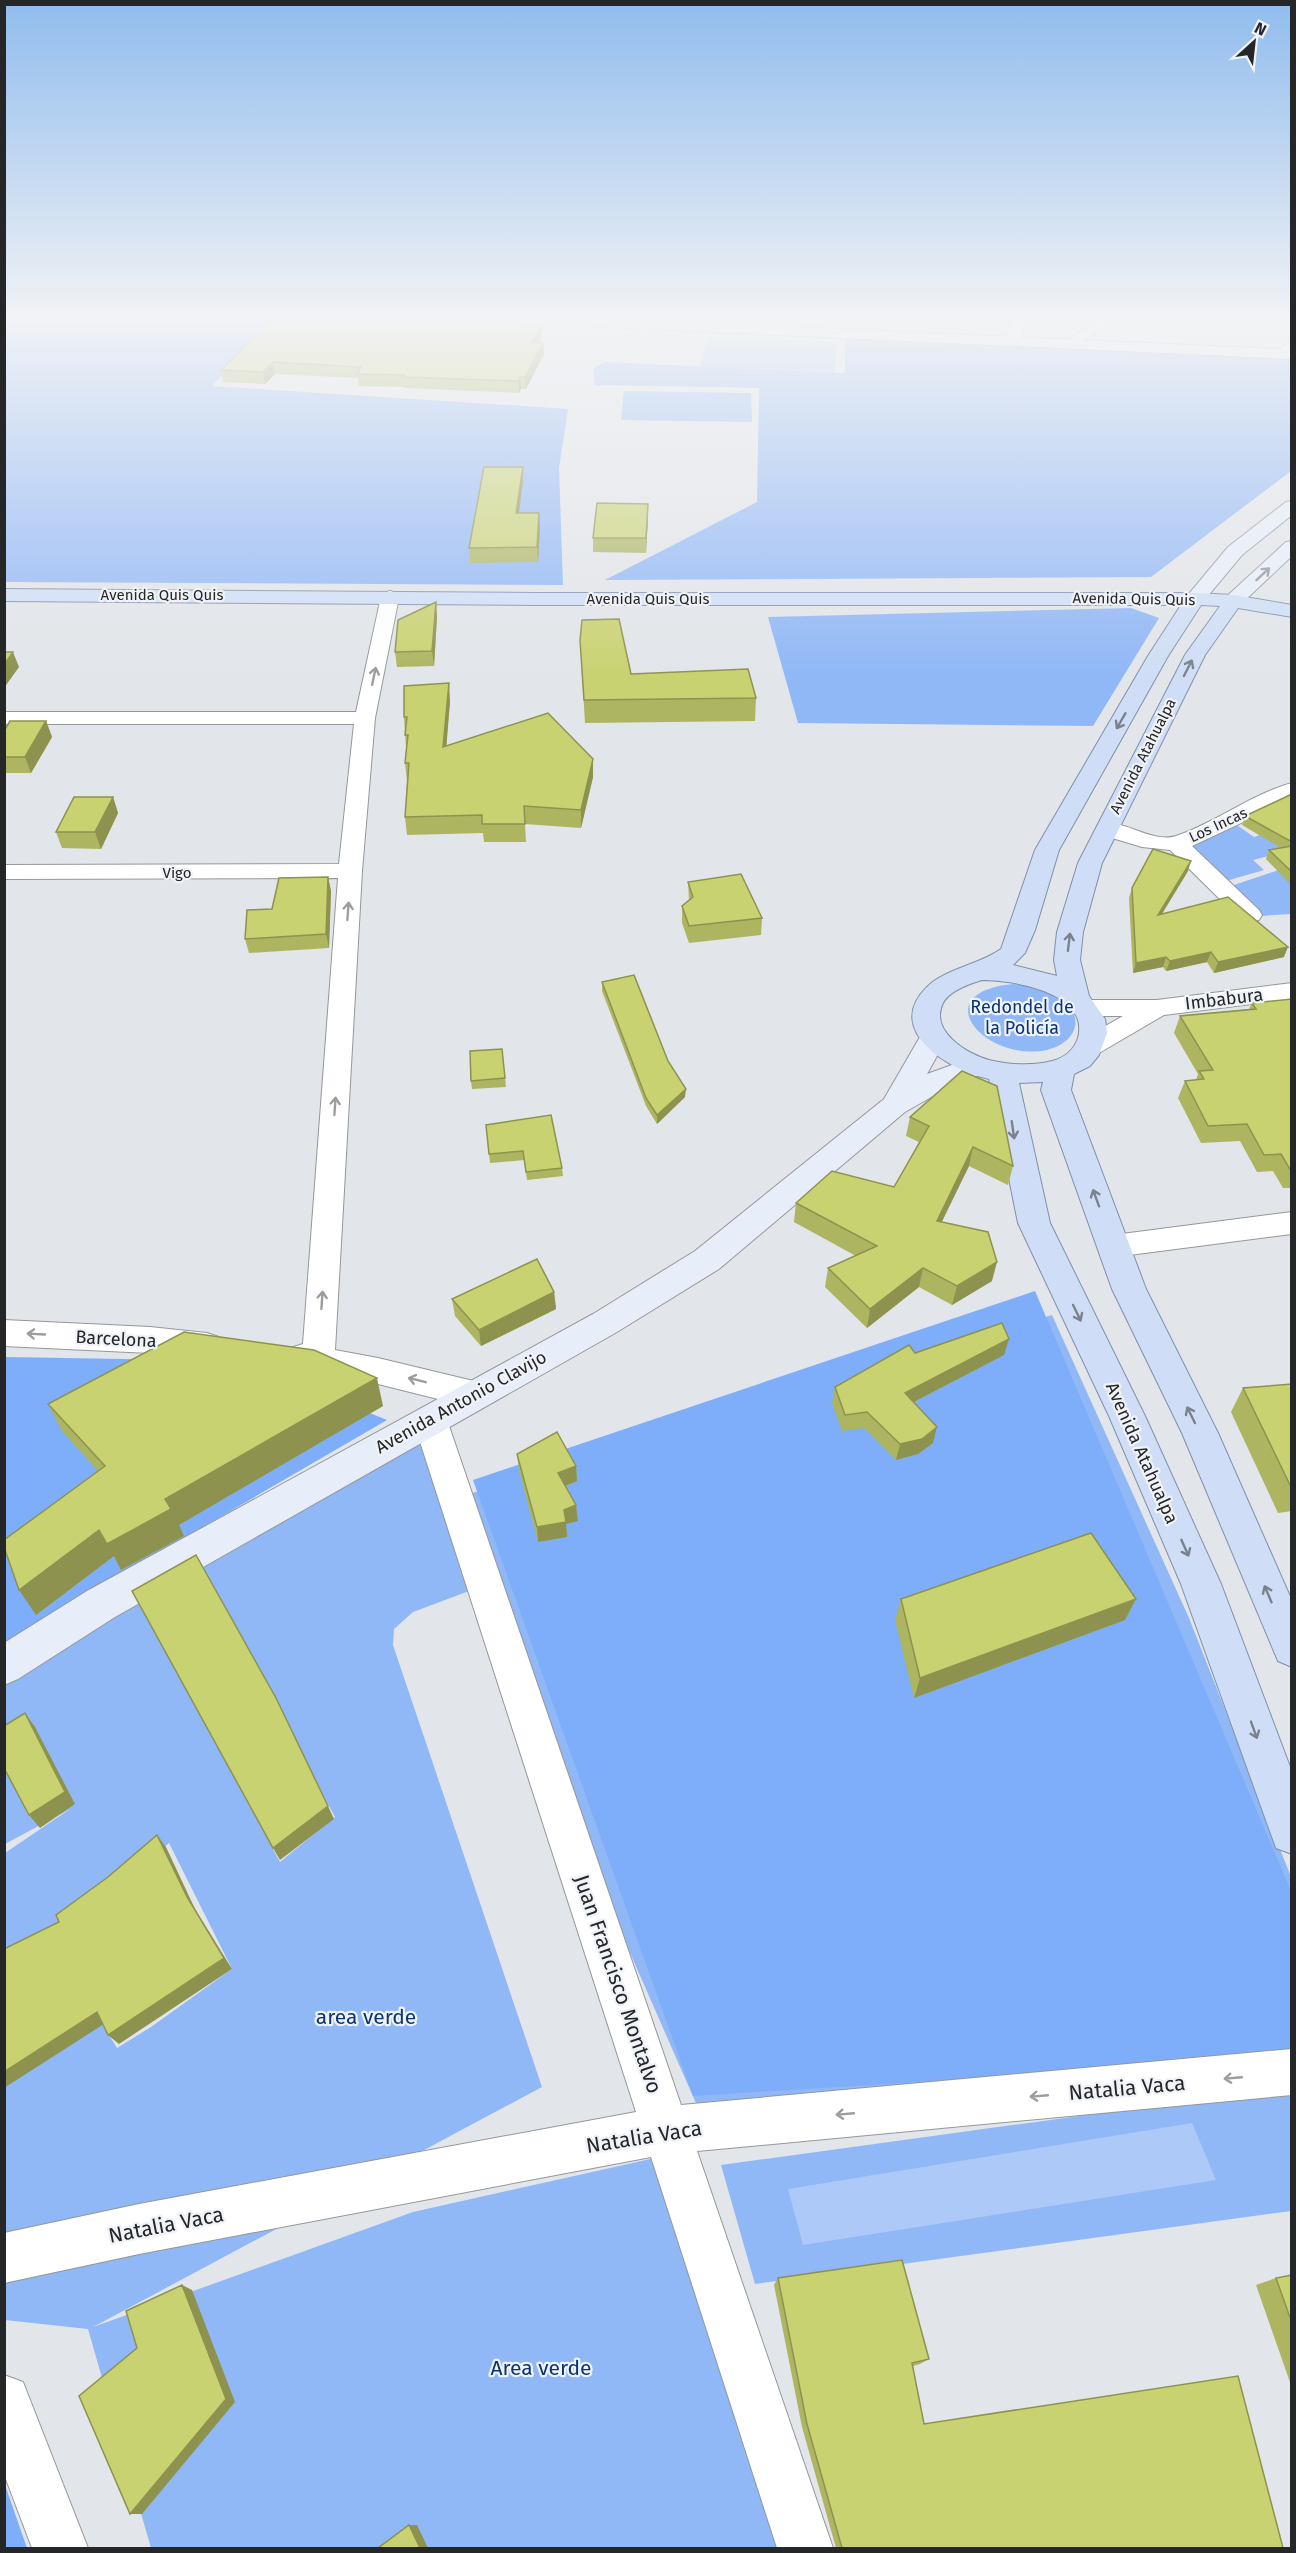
<svg xmlns="http://www.w3.org/2000/svg" width="1296" height="2553" viewBox="0 0 1296 2553" font-family="'Fira Sans',sans-serif">
<rect width="100%" height="100%" fill="#e2e5e9"/>
<!-- green -->
<g fill="#90b7f6">
<polygon points="16,319 277,319 312,339 231,365 212,386 568,409 559,468 563,585 5,582 4,321"/>
<polygon points="845,338 1291,360 1291,471 1151,577 605,580 757,502 759,388 594,385 594,368 604,362 845,373"/>
<polygon points="624,391 751,393 752,422 621,420"/>
<polygon points="1131,608 1159,618 1093,726 798,723 768,617"/>
<polygon points="1231,821 1254,837 1275,830 1292,846 1291,850 1253,860 1264,870 1219,883 1179,849"/>
<polygon points="1291,866 1291,914 1260,916 1225,888"/>
<path d="M 1013,984 C 1029,986 1046,988 1060,998 C 1087,1017 1076,1043 1047,1050 C 986,1063 923,993 1013,984 Z"/>
<polygon points="1052,1315 1189,1618 1291,1877 1291,2064 710,2135 620,1930 493,1582 413,1612 394,1629 393,1645 542,2087 93,2327 413,2212 664,2156 786,2548 151,2548 88,2329 5,2320 4,2026 103,2025 117,2048 151,2027 232,1969 169,1843 118,1889 5,1953 5,1853 70,1809 5,1844 5,1673 134,1593 280,1862 335,1817 195,1556 430,1420 463,1496"/>
<polygon points="1291,2087 1291,2211 755,2284 721,2165"/>
</g>
<!-- forest -->
<g fill="#7eaef9">
<polygon points="1035,1291 1291,1891 1291,2059 693,2096 473,1480"/>
<polygon points="5,1357 241,1361 387,1420 5,1642"/>
<polygon points="4,2485 5,2485 27,2548 5,2548"/>
</g>
<!-- water -->
<g fill="#acc9f8">
<polygon points="708,337 837,342 835,372 700,367"/>
<polygon points="1192,2123 1216,2180 803,2245 788,2189"/>
</g>
<g fill="none" stroke-linecap="round" stroke-linejoin="round">
<!-- street casing -->
<g stroke="#94979b" stroke-width="2">
<g id="street">
<polygon points="1011,319 1025,319 1020,341 1013,345 1006,341"/>
<polygon points="1104,319 1120,319 1074,346 1069,347 1062,343"/>
<polygon points="1292,341 1292,351 1284,356 1274,356 1272,353"/>
<polygon points="390,591 397,593 399,597 375,718 362,871 335,1350 378,1358 486,1384 491,1394 486,1404 474,1408 378,1384 302,1370 290,1366 285,1357 290,1348 303,1344 338,878 4,879 4,865 339,864 354,724 4,724 4,712 356,712 381,597 383,593"/>
<path d="M 1292,783 L 1292,799 L 1192,846 L 1259,910 L 1262,915 L 1259,920 L 1250,922 L 1241,920 L 1170,850 L 1142,847 L 1099,834 L 1096,829 L 1099,824 C 1124,818 1151,844 1176,836 C 1216,823 1251,794 1292,783 Z"/>
<polygon points="1292,983 1292,999 1164,1015 1099,1053 1089,1056 1079,1053 1075,1047 1079,1041 1123,1016 1084,1016 1075,1014 1071,1008 1075,1002 1084,1000 1157,1000"/>
<polygon points="1292,1212 1292,1234 1114,1257 1103,1254 1099,1246 1103,1238 1114,1235"/>
<polygon points="4,1320 150,1327 207,1333 219,1337 223,1346 219,1355 207,1359 150,1353 4,1346"/>
<polygon points="430,1406 442,1410 447,1420 681,2105 1292,2049 1292,2095 697,2151 833,2548 777,2548 651,2157 139,2254 4,2283 4,2233 139,2204 636,2112 413,1420 418,1410"/>
<polygon points="4,2375 23,2382 88,2548 32,2548 4,2474"/>
</g>
</g>
<!-- secondary casing -->
<g stroke="#94979b" stroke-width="2">
<g id="secondary">
<polygon points="514,319 617,319 1279,349 1292,351 1292,359 521,323"/>
<polygon points="1292,501 1292,515 1242,555 1202,603 1188,603 1185,599 1188,595 1228,547 1286,502"/>
<polygon points="1292,541 1292,556 1240,605 1226,605 1223,601 1226,597 1286,542"/>
<polygon points="934,1027 944,1030 948,1036 927,1074 974,1057 984,1059 988,1066 984,1073 947,1088 905,1112 719,1269 617,1332 115,1617 18,1679 4,1685 4,1643 87,1591 593,1314 695,1251 884,1099 924,1030"/>
</g>
</g>
<!-- primary casing -->
<g stroke="#7f8faa" stroke-width="2">
<path id="primary" d="M 4,589 L 535,593 L 1195,593 L 1233,595 L 1292,605 L 1292,617 L 1238,608 L 1205,655 L 1102,863 L 1083,932 L 1080,960 L 1089,996 L 1105,1019 L 1107,1033 L 1099,1055 L 1090,1066 L 1074,1074 L 1071,1090 L 1146,1289 L 1218,1433 L 1292,1601 L 1292,1667 L 1278,1661 L 1182,1433 L 1112,1289 L 1041,1090 L 1043,1082 L 1019,1083 L 1050,1223 L 1145,1416 L 1221,1584 L 1292,1772 L 1292,1854 L 1276,1848 L 1181,1584 L 1109,1416 L 1018,1223 L 989,1079 C 951,1071 882,1031 927,987 C 945,969 978,965 1001,949 L 1035,850 L 1148,656 L 1181,605 L 535,605 L 4,601 ZM 1201,605 L 1220,606 L 1185,655 L 1078,863 L 1057,932 L 1054,960 L 1057,976 L 1013,965 L 1025,953 L 1035,930 L 1059,850 L 1168,656 ZM 982,980 C 1012,980 1090,992 1078,1038 C 1074,1050 1064,1058 1052,1061 C 1033,1066 1008,1065 989,1060 C 967,1054 929,1031 943,1003 C 949,991 969,984 982,980 Z"/>
</g>
<!-- street -->
<use href="#street" fill="#fff" fill-rule="evenodd"/>
<!-- secondary -->
<use href="#secondary" fill="#e7eefa" fill-rule="evenodd"/>
<!-- primary -->
<use href="#primary" fill="#cfdef6" fill-rule="evenodd"/>
</g>
<!-- wall -->
<g fill="#adb561">
<polygon points="467,322 542,325 542,336 539,343 543,343 544,354 526,389 521,389 519,393 404,388 404,387 359,386 358,378 275,374 265,384 223,382 221,370"/>
<polygon points="523,481 519,513 540,527 538,562 470,563 469,548"/>
<polygon points="648,518 646,553 593,552 593,538"/>
<polygon points="436,602 437,617 434,666 397,667 395,652"/>
<polygon points="580,640 631,674 756,698 755,721 585,723"/>
<polygon points="450,701 446,746 593,777 581,828 525,824 526,842 484,842 483,833 407,835 405,817 407,781 405,763 406,748 404,717"/>
<polygon points="46,721 52,737 31,773 4,773 4,731"/>
<polygon points="1292,794 1292,886 1266,859 1269,850 1281,848 1242,825 1245,816"/>
<polygon points="113,797 118,813 101,849 62,848 56,832"/>
<polygon points="1188,871 1162,914 1284,957 1214,973 1207,962 1166,971 1163,967 1133,973 1129,898 1132,888"/>
<polygon points="328,877 331,891 329,948 249,953 245,939"/>
<polygon points="688,882 762,918 761,935 689,943 682,923 682,906 689,901"/>
<polygon points="602,982 668,1061 685,1097 657,1124 646,1106 602,991"/>
<polygon points="1292,999 1292,1188 1283,1188 1273,1171 1257,1172 1240,1141 1201,1143 1178,1098 1185,1081 1196,1080 1198,1074 1174,1033 1180,1016 1249,1009 1252,1003"/>
<polygon points="502,1049 506,1087 472,1089 471,1081"/>
<polygon points="910,1117 1013,1166 1008,1185 969,1166 941,1222 992,1281 952,1305 919,1287 867,1328 825,1287 828,1268 856,1256 794,1222 796,1203 894,1187 919,1142 906,1136"/>
<polygon points="486,1125 562,1168 563,1176 527,1180 524,1160 490,1163"/>
<polygon points="554,1292 556,1309 481,1346 455,1316 452,1299"/>
<polygon points="915,1353 1004,1355 914,1402 933,1443 918,1454 896,1460 864,1428 842,1431 832,1403 835,1387"/>
<polygon points="1292,1384 1292,1511 1278,1513 1231,1412 1243,1388"/>
<polygon points="48,1404 383,1406 179,1525 184,1536 121,1570 114,1556 36,1615 98,1471 62,1431"/>
<polygon points="517,1454 576,1466 577,1481 566,1486 578,1521 566,1524 567,1537 538,1542 519,1470"/>
<polygon points="901,1599 1136,1599 1125,1620 914,1698 895,1620"/>
<polygon points="1292,2275 1292,2388 1256,2285 1276,2278"/>
<polygon points="778,2278 929,2359 920,2364 913,2366 924,2424 1283,2548 836,2548 802,2427 774,2285"/>
</g>
<!-- shaded-wall -->
<g fill="#8d934f">
<polygon points="542,325 542,336 532,354 532,342"/>
<polygon points="543,343 544,354 526,389 525,377"/>
<polygon points="273,362 275,374 265,384 263,372"/>
<polygon points="520,377 521,389 519,393 519,381"/>
<polygon points="523,467 523,481 517,528 516,513"/>
<polygon points="648,504 648,518 646,553 646,538"/>
<polygon points="539,513 540,527 538,562 537,547"/>
<polygon points="436,602 437,617 434,666 432,651"/>
<polygon points="13,652 19,667 4,688 4,665"/>
<polygon points="449,683 450,701 445,764 443,747"/>
<polygon points="46,721 52,737 31,773 25,757"/>
<polygon points="593,759 593,777 581,828 581,810"/>
<polygon points="113,797 118,813 101,849 95,832"/>
<polygon points="1191,861 1188,871 1155,925 1158,915"/>
<polygon points="328,877 331,891 329,948 326,934"/>
<polygon points="1288,947 1284,957 1214,973 1218,962"/>
<polygon points="1211,952 1207,962 1166,971 1170,961"/>
<polygon points="1166,957 1163,967 1133,973 1136,963"/>
<polygon points="686,1089 685,1097 657,1124 657,1115"/>
<polygon points="973,1147 969,1166 933,1240 937,1221"/>
<polygon points="997,1262 992,1281 952,1305 957,1286"/>
<polygon points="923,1268 919,1287 867,1328 870,1309"/>
<polygon points="554,1292 556,1309 481,1346 479,1330"/>
<polygon points="1009,1339 1004,1355 902,1408 905,1393"/>
<polygon points="377,1378 383,1406 179,1525 184,1536 121,1570 114,1556 36,1615 19,1590 99,1530 165,1499"/>
<polygon points="937,1427 933,1443 918,1454 896,1460 900,1444"/>
<polygon points="576,1466 577,1481 560,1488 558,1473"/>
<polygon points="576,1505 578,1521 566,1524 567,1537 538,1542 537,1527 564,1510"/>
<polygon points="1136,1599 1125,1620 914,1698 920,1678"/>
<polygon points="25,1713 35,1727 75,1804 40,1828 29,1815"/>
<polygon points="328,1806 334,1819 280,1860 273,1848"/>
<polygon points="157,1835 166,1847 195,1909 232,1969 119,2044 108,2035 187,1897"/>
<polygon points="97,2012 107,2022 4,2088 4,2072"/>
<polygon points="182,2285 192,2290 235,2402 142,2514 130,2514"/>
<polygon points="409,2525 417,2525 428,2548 420,2548"/>
</g>
<!-- building -->
<g fill="#c9d271" stroke="#8d934f" stroke-width="1.5">
<polygon points="283,319 463,319 461,321 542,325 532,342 543,343 525,377 520,377 519,381 403,377 404,375 357,374 361,367 273,362 263,372 221,370 271,320 281,321"/>
<polygon points="484,467 523,467 516,513 539,513 537,547 469,548"/>
<polygon points="597,503 648,504 646,538 593,538"/>
<polygon points="436,602 432,651 395,652 398,620"/>
<polygon points="619,619 631,674 748,669 756,698 584,700 580,640 582,620"/>
<polygon points="4,652 13,652 4,665"/>
<polygon points="449,683 443,747 548,713 593,759 581,810 524,806 525,824 482,824 482,815 405,817 409,763 405,763 408,735 405,735 407,717 404,717 404,686"/>
<polygon points="10,721 46,721 25,757 4,757 4,731"/>
<polygon points="1292,794 1292,842 1245,816"/>
<polygon points="74,797 113,797 95,832 56,832"/>
<polygon points="1292,846 1292,872 1269,850"/>
<polygon points="1153,849 1191,861 1158,915 1228,897 1288,947 1218,962 1211,952 1170,961 1166,957 1136,963 1132,888"/>
<polygon points="741,874 762,918 689,926 682,906 693,897 688,882"/>
<polygon points="328,877 326,934 245,939 247,910 272,909 279,878"/>
<polygon points="634,975 668,1061 686,1089 657,1115 646,1098 602,982"/>
<polygon points="1292,999 1292,1171 1291,1171 1281,1154 1264,1155 1247,1124 1208,1126 1185,1081 1204,1079 1199,1071 1213,1070 1180,1016 1256,1009 1252,1003"/>
<polygon points="502,1049 505,1078 471,1081 470,1051"/>
<polygon points="962,1071 997,1086 1013,1166 973,1147 937,1221 988,1232 997,1262 957,1286 923,1268 870,1309 828,1268 877,1246 796,1203 832,1171 894,1187 929,1126 910,1117"/>
<polygon points="551,1115 562,1168 526,1172 523,1151 489,1154 486,1125"/>
<polygon points="537,1259 554,1292 479,1330 452,1299"/>
<polygon points="1002,1323 1009,1339 905,1393 937,1427 922,1439 900,1444 867,1412 845,1415 835,1387 909,1345 915,1353"/>
<polygon points="184,1332 314,1350 377,1378 165,1499 171,1509 107,1544 99,1530 19,1590 4,1547 4,1540 105,1466 48,1404"/>
<polygon points="1292,1384 1292,1489 1243,1388"/>
<polygon points="557,1432 576,1466 558,1473 576,1505 564,1510 566,1522 537,1527 517,1454"/>
<polygon points="1091,1533 1136,1599 920,1678 901,1599"/>
<polygon points="196,1555 276,1698 328,1806 273,1848 132,1591"/>
<polygon points="25,1713 65,1792 29,1815 4,1768 4,1726"/>
<polygon points="157,1835 187,1897 224,1958 108,2035 97,2012 4,2072 4,1949 59,1922 56,1915 108,1877"/>
<polygon points="902,2260 929,2359 912,2363 924,2424 1238,2376 1283,2548 842,2548 807,2424 778,2278"/>
<polygon points="1292,2275 1292,2323 1276,2278"/>
<polygon points="182,2285 226,2399 130,2514 79,2396 137,2348 126,2311"/>
<polygon points="409,2525 420,2548 378,2548"/>
</g>
<!-- one-way arrows -->
<defs><path id="oneway-shaft" d="M-6 0H5M1.5-3L5.5 0L1.5 3" fill="none" stroke-width="1.6" stroke-linecap="round" stroke-linejoin="round" transform="scale(1.5)"/></defs>
<use stroke="#90949b" href="#oneway-shaft" transform="translate(1263 574) rotate(-43)"/>
<g stroke="#7a828e">
<use href="#oneway-shaft" transform="translate(1188 668) rotate(-63)"/>
<use href="#oneway-shaft" transform="translate(1121 721) rotate(120)"/>
<use href="#oneway-shaft" transform="translate(1069 942) rotate(-83)"/>
<use href="#oneway-shaft" transform="translate(1013 1130) rotate(82)"/>
<use href="#oneway-shaft" transform="translate(1096 1198) rotate(-110)"/>
<use href="#oneway-shaft" transform="translate(1077 1313) rotate(64)"/>
<use href="#oneway-shaft" transform="translate(1191 1415) rotate(-116)"/>
<use href="#oneway-shaft" transform="translate(1185 1548) rotate(66)"/>
<use href="#oneway-shaft" transform="translate(1268 1594) rotate(-113)"/>
<use href="#oneway-shaft" transform="translate(1254 1730) rotate(70)"/>
</g>
<g stroke="#9d9d9e">
<use href="#oneway-shaft" transform="translate(374 676) rotate(-78)"/>
<use href="#oneway-shaft" transform="translate(348 911) rotate(-86)"/>
<use href="#oneway-shaft" transform="translate(335 1106) rotate(-86)"/>
<use href="#oneway-shaft" transform="translate(322 1300) rotate(-86)"/>
<use href="#oneway-shaft" transform="translate(36 1334) rotate(-177)"/>
<use href="#oneway-shaft" transform="translate(417 1380) rotate(-166)"/>
<use href="#oneway-shaft" transform="translate(1233 2078) rotate(175)"/>
<use href="#oneway-shaft" transform="translate(1039 2096) rotate(175)"/>
<use href="#oneway-shaft" transform="translate(845 2114) rotate(175)"/>
</g>
<!-- sky -->
<linearGradient id="sky" x2="0" y2="1"><stop stop-color="#90bcee"/><stop offset="0.47" stop-color="#f2f3f5"/><stop offset="1" stop-color="#f2f3f5" stop-opacity="0"/></linearGradient>
<rect width="1296" height="677" fill="url(#sky)"/>
<g text-anchor="middle" stroke-width="4.5" stroke-linejoin="round" paint-order="stroke">
<!-- far-street labels -->
<g font-size="15" fill="#252627" stroke="#eff2f7">
<text x="162" y="600">Avenida Quis Quis</text>
<text x="648" y="604">Avenida Quis Quis</text>
<text transform="translate(1134 599) rotate(1)" y="5">Avenida Quis Quis</text>
<text transform="translate(1143 756) rotate(-63)" y="5">Avenida Atahualpa</text>
<text transform="translate(1218 825) rotate(-25)" y="5">Los Incas</text>
<text x="177" y="878">Vigo</text>
</g>
<!-- street labels -->
<g font-size="18" fill="#252627" stroke="#eff2f7">
<text transform="translate(1224 999) rotate(-7)" y="6">Imbabura</text>
<text transform="translate(116 1339) rotate(3)" y="6">Barcelona</text>
<text transform="translate(461 1402) rotate(-29)" y="6">Avenida Antonio Clavijo</text>
<text transform="translate(1142 1453) rotate(66)" y="6">Avenida Atahualpa</text>
</g>
<!-- park labels -->
<g font-size="18" fill="#093475" stroke="#eff2f7">
<text x="1022" y="1013">Redondel de<tspan x="1022" dy="21">la Policía</tspan></text>
</g>
<!-- near-street labels -->
<g font-size="21" fill="#252627" stroke="#eff2f7">
<text transform="translate(618 1984) rotate(71)" y="7">Juan Francisco Montalvo</text>
<text transform="translate(1127 2088) rotate(-5)" y="7">Natalia Vaca</text>
<text transform="translate(644 2137) rotate(-9)" y="7">Natalia Vaca</text>
<text transform="translate(166 2225) rotate(-11)" y="7">Natalia Vaca</text>
</g>
<!-- near-park labels -->
<g font-size="21" fill="#093475" stroke="#eff2f7">
<text x="366" y="2024">area verde</text>
<text x="541" y="2375">Area verde</text>
</g>
</g>
<!-- border -->
<rect width="1296" height="2553" fill="none" stroke="#252627" stroke-width="12"/>
<!-- north arrow -->
<g transform="translate(1254 42) rotate(27)" stroke="#eff2f7" stroke-width="4.5" paint-order="stroke">
<path d="M0-4.5L10 22L0 15L-10 22Z" fill="#252627"/>
<text y="-9" font-size="16" font-weight="bold" text-anchor="middle" fill="#252627">N</text>
</g>
</svg>
